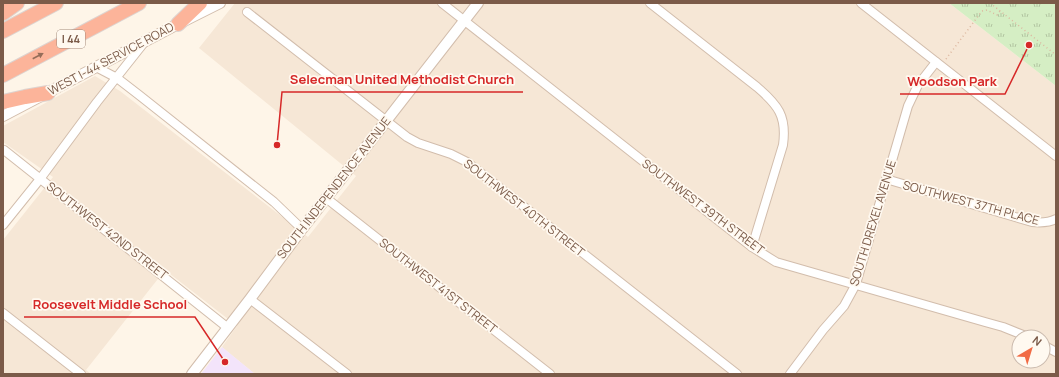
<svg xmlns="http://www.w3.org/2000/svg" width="1059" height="377" viewBox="0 0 1059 377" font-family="Manrope,sans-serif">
<defs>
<pattern id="park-tufts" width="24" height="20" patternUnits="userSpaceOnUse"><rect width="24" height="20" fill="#d5eec4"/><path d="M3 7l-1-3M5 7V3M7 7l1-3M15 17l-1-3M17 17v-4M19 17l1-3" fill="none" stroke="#b2c4a1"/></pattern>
</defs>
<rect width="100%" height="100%" fill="#fef5e8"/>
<!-- residential -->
<path fill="#f6e7d6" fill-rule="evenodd" d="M 235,3 L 949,3 L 1056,86 L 1056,374 L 255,374 L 222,347 L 237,326 L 165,270 L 86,370 L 91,374 L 3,374 L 3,240 L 53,177 L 3,142 L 3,126 L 95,76 L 120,91 L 308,237 L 356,176 L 199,48 ZM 1019,337 L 1043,337 L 1043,361 L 1019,361 Z"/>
<!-- education -->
<polygon fill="#f3e4fb" points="222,347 255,374 201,374"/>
<!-- park -->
<polygon fill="url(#park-tufts)" points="949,3 1056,3 1056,86"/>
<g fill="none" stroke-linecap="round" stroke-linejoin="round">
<!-- minor casing -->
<g stroke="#d2bdac" stroke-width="10">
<g id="minor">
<polyline points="442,3 752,247 776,262 985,322 1003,327 1028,337"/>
<path d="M 650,3 L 757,87 C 778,105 787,116 783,145 L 752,247"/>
<polyline points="861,3 1056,156"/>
<polyline points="247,12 407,137 418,143 451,154 467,162 737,374"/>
<polyline points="96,67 117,78 139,95 274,202 302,229"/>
<polyline points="4,150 228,328"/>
<path d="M 886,179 L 1032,222 C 1041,223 1048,223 1056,219"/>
<polyline points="326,198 550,374"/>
<polyline points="3,225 40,179 97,102 143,44"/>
<polyline points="250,299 347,374"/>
<polyline points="3,313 81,374"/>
<polyline points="1043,345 1056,352"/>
<polyline points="790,374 823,330 844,306 856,284 908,106 918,85 936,62"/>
</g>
</g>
<!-- tertiary casing -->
<g stroke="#d2bdac" stroke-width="12">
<g id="tertiary">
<polyline points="3,116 178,24 220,3"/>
<polyline points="192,374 250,299 302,229 478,3"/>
</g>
</g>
<!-- motorway casing -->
<g stroke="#ddd4d0" stroke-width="16">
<g id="motorway">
<polyline points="3,13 17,3"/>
<polyline points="178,24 200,3"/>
<polyline points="3,31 56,3"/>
<polyline points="3,75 139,3"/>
<polyline points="3,102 25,97 48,93"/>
</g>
</g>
<!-- path -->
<g stroke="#dcb79f" stroke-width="1.5" stroke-dasharray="1 3" stroke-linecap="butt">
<polyline points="990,3 1056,55"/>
<polyline points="946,59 982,11 987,10 997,15 1000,11"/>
</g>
<!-- minor -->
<use href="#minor" stroke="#fff" stroke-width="8"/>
<!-- tertiary -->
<use href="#tertiary" stroke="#fff" stroke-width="10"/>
<!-- motorway -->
<use href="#motorway" stroke="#fcb49a" stroke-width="14"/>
</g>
<!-- one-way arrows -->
<defs><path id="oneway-solid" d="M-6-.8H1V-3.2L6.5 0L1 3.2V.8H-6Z"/></defs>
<use fill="#956d59" href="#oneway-solid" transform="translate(38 56) rotate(-28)"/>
<g text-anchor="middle" stroke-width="3.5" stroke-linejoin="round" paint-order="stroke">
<!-- shield labels -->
<rect fill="#fff9f0" stroke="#a38a7b" stroke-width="1" x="57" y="30" width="28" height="18" rx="3"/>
<g font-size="11" font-weight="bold" fill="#7b5b49">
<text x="71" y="43">I 44</text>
</g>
<!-- street labels -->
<g font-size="12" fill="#7b5b49" stroke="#fff9f0">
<text transform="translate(111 59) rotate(-28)" y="4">WEST I-44 SERVICE ROAD</text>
<text transform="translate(334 188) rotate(-52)" y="4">SOUTH INDEPENDENCE AVENUE</text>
<text transform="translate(971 203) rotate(15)" y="4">SOUTHWEST 37TH PLACE</text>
<text transform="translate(703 207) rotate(37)" y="4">SOUTHWEST 39TH STREET</text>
<text transform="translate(524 208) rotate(38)" y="4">SOUTHWEST 40TH STREET</text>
<text transform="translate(873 223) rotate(-73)" y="4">SOUTH DREXEL AVENUE</text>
<text transform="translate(107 231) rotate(38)" y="4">SOUTHWEST 42ND STREET</text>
<text transform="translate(438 286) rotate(38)" y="4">SOUTHWEST 41ST STREET</text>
</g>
</g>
<!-- callouts -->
<path fill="none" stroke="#d62828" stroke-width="1.5" d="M277 145L282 92H523M1029 45L1005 94H900M225 362L195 317H24"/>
<g fill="#d62828" stroke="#fff9f0" stroke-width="1.5">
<circle cx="277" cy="145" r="4"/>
<circle cx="1029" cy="45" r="4"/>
<circle cx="225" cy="362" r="4"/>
</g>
<g font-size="13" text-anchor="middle" font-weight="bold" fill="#d62828" stroke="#fff9f0" stroke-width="3.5" stroke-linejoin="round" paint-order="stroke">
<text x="402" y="84">Selecman United Methodist Church</text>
<text x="952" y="86">Woodson Park</text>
<text x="110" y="309">Roosevelt Middle School</text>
</g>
<!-- border -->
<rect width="1059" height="377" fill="none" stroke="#7b5b49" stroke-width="8"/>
<!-- north arrow -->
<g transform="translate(1031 349) rotate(38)"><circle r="19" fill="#fff9f0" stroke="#cabaad"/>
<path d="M0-3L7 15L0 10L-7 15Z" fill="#f16b44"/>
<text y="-6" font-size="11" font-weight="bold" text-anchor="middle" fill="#7b5b49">N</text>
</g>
</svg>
